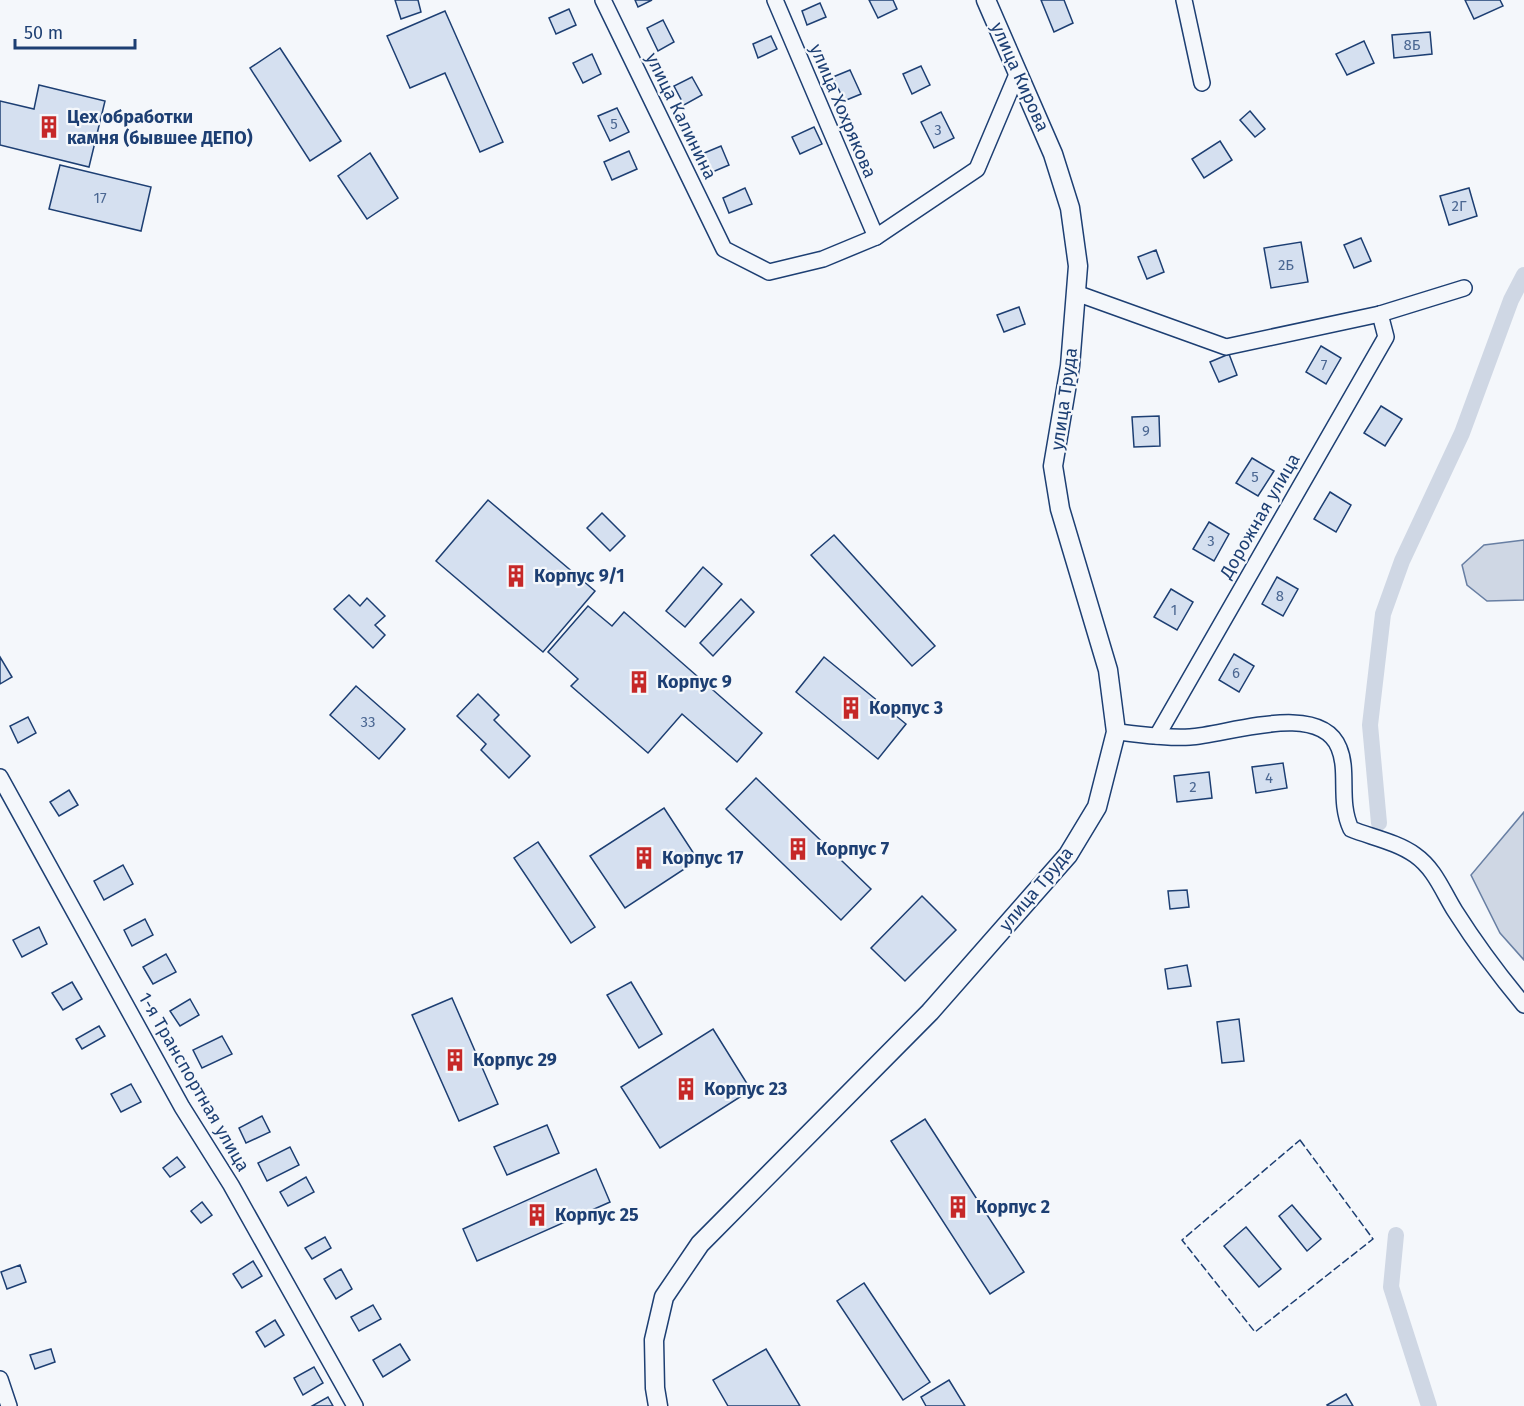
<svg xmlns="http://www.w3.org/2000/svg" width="1524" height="1406" viewBox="0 0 1524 1406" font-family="'Fira Sans',sans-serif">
<rect width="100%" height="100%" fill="#f4f7fb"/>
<!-- water -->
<g fill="#cfd7e4" stroke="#687fa3" stroke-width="1.5">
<polygon points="1524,540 1524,600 1487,601 1467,585 1462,565 1484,545"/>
<polygon points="1524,812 1524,960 1500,933 1471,875"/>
</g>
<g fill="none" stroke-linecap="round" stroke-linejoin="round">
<!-- canal -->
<g stroke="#cfd7e4" stroke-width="16">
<polyline points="1379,823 1370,725 1383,614 1402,561 1462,433 1511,300 1524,275"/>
<polyline points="1396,1235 1391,1287 1429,1406"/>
</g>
</g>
<!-- building -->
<g fill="#d5e0f0" stroke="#1d3f73" stroke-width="1.5">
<polygon points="395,0 418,0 421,12 401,19"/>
<polygon points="635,0 652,0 638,7"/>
<polygon points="869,0 893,0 897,9 878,18"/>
<polygon points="1041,0 1064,0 1073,23 1054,32"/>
<polygon points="1465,0 1500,0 1503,6 1474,19"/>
<polygon points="820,3 826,17 807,25 802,11"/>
<polygon points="569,9 576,25 556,34 549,18"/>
<polygon points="445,11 503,142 480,152 445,73 410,88 387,36"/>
<polygon points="663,20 674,42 658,51 647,28"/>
<polygon points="1430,32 1432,54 1394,58 1392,35"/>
<polygon points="771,36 777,49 758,58 753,44"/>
<polygon points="1364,41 1374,63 1347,75 1336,54"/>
<polygon points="280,48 341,141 310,161 250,68"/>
<polygon points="592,54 601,74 583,83 573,63"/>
<polygon points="921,66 930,85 912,94 903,74"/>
<polygon points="850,70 861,94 844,101 833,77"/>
<polygon points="692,77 702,95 684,105 674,86"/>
<polygon points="39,85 105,101 89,167 0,145 0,101 34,109"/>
<polygon points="617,108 629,132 610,141 598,116"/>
<polygon points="1250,111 1265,129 1255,137 1240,120"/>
<polygon points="941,112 954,138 934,148 921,122"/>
<polygon points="814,127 822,144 800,154 792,137"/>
<polygon points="1220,141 1232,160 1204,178 1192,159"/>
<polygon points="721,146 729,165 710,173 702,154"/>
<polygon points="629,151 637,169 612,180 604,162"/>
<polygon points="370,153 398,198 367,219 338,176"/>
<polygon points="60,165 151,187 141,231 49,209"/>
<polygon points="745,188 752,204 729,213 723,198"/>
<polygon points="1469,188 1477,216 1449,225 1440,196"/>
<polygon points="1361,238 1371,261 1354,268 1344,245"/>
<polygon points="1301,242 1308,282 1271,288 1264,248"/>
<polygon points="1156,250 1164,272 1147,279 1138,257"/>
<polygon points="1019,307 1025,324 1004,332 997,315"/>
<polygon points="1321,346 1341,358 1326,384 1306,372"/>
<polygon points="1229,354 1237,375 1219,382 1210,362"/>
<polygon points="1381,406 1402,419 1385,446 1364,433"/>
<polygon points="1159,416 1160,446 1134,447 1132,417"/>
<polygon points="1252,458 1274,471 1258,496 1236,483"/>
<polygon points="1330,492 1351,505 1336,532 1314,519"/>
<polygon points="488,500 595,591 543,652 436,561"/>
<polygon points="602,513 625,536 610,551 587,528"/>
<polygon points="1209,522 1229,534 1214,561 1193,549"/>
<polygon points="834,535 935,646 912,666 811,555"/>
<polygon points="703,567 722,584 685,627 666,611"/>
<polygon points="1277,577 1298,589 1283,616 1262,604"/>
<polygon points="1171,589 1193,602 1177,630 1154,617"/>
<polygon points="349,595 360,606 367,598 385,616 375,625 385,635 373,648 334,609"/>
<polygon points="741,599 754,612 713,656 700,643"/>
<polygon points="588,606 612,626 624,612 762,733 737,762 682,714 648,753 571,686 578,679 548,652"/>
<polygon points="1234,654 1254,666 1239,692 1219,680"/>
<polygon points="0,657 12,677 0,684"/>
<polygon points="824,657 906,724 878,759 796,692"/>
<polygon points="356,686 405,729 379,759 330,715"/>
<polygon points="478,694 499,715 494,720 530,756 509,778 481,750 486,744 457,716"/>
<polygon points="28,717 36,733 18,743 10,726"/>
<polygon points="1283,763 1287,788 1256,793 1252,767"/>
<polygon points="1209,772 1212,798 1177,802 1174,776"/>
<polygon points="756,778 871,889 841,920 726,809"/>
<polygon points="69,790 78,805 59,816 50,802"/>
<polygon points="664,808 698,860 625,908 590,856"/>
<polygon points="538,842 595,927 571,943 514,858"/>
<polygon points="123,865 133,884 104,900 94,881"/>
<polygon points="1187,890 1189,907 1170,909 1168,891"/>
<polygon points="922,896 956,930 905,981 871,948"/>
<polygon points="145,919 153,935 132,946 124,930"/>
<polygon points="39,927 47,944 22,957 13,940"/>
<polygon points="166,954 176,972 153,984 143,967"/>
<polygon points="1187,965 1191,986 1168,989 1165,969"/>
<polygon points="72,982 82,999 63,1010 52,993"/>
<polygon points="631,982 662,1034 639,1048 607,995"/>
<polygon points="452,998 498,1104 459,1121 412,1015"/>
<polygon points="190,999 199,1015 180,1026 170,1011"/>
<polygon points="1239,1019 1244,1061 1222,1063 1217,1022"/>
<polygon points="99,1026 105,1036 82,1049 76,1039"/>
<polygon points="713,1029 751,1090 660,1148 621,1087"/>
<polygon points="222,1036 232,1054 202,1068 193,1050"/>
<polygon points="131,1084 141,1102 121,1112 111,1094"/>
<polygon points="262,1116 270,1132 246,1143 239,1128"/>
<polygon points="925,1119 1024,1272 990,1294 891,1141"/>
<polygon points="547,1125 559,1153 507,1175 494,1147"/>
<polygon points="290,1147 299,1165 267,1181 258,1163"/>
<polygon points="177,1157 185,1167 170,1177 163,1168"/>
<polygon points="596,1169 610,1202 477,1261 463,1229"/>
<polygon points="306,1177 314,1192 288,1206 280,1192"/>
<polygon points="202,1202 212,1215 201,1223 191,1211"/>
<polygon points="1292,1205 1321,1239 1307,1251 1279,1216"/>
<polygon points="1246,1227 1281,1269 1259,1287 1224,1246"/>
<polygon points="325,1237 331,1248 312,1259 305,1248"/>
<polygon points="253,1261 262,1276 242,1288 233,1274"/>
<polygon points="20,1265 26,1282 7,1289 1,1272"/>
<polygon points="341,1269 352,1289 336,1299 324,1279"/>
<polygon points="864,1283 930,1382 903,1400 837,1301"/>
<polygon points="373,1305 381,1319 359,1331 351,1317"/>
<polygon points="275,1320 284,1335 265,1347 256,1332"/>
<polygon points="400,1344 410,1360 383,1377 373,1360"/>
<polygon points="51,1349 55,1362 35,1369 30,1355"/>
<polygon points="766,1349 800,1406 728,1406 713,1380"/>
<polygon points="314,1367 323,1383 303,1395 294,1378"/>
<polygon points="949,1380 965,1406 926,1406 921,1397"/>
<polygon points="1346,1394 1353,1406 1328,1406 1327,1405"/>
<polygon points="328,1397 333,1406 312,1406"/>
</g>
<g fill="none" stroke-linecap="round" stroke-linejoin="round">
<!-- minor casing -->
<g stroke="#1d3f73" stroke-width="18">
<g id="minor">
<polyline points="603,0 724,249 769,272 823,259 876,237 977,169 1018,72"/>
<polyline points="775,0 876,237"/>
<polyline points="1184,0 1202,83"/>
<polyline points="1076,293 1226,347 1380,314 1464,288"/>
<path d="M 1116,732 C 1140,734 1166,739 1190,737 C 1227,735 1320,700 1339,748 C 1349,772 1338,801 1351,829 C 1371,837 1397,842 1415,855 C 1435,869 1443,892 1455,911 C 1476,944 1499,975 1524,1005"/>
<polyline points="1157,736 1386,337 1380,314"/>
<polyline points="0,777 182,1107 231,1185 355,1406"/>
<polyline points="0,1379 9,1406"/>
</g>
</g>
<!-- tertiary casing -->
<g stroke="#1d3f73" stroke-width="21">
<polyline id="tertiary" points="658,1406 655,1388 654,1340 664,1297 700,1244 930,1012 1068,855 1097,807 1116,732 1108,670 1060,509 1053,466 1070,366 1078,266 1070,208 1053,154 986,0"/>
</g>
<!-- minor -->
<use href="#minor" stroke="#f4f7fb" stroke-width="15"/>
<!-- tertiary -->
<use href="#tertiary" stroke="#f4f7fb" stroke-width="18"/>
<!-- fence -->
<polygon stroke="#1d3f73" stroke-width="1.5" stroke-dasharray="8 3" stroke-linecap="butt" points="1300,1140 1373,1239 1255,1332 1182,1240"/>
</g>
<!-- icons -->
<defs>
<g id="building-bare" transform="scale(1.8)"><path d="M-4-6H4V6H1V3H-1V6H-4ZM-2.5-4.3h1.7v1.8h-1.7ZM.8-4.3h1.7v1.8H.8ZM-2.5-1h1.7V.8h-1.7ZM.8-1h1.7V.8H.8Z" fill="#c62828" stroke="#f4f7fb" stroke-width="2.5" paint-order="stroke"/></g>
</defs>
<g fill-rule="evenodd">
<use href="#building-bare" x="49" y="127"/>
<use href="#building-bare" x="516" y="576"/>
<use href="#building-bare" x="639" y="682"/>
<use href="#building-bare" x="851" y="708"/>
<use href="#building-bare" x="798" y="849"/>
<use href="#building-bare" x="644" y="858"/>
<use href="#building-bare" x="455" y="1060"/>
<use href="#building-bare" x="686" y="1089"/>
<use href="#building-bare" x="958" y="1207"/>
<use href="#building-bare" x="537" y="1215"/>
</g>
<g text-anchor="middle" stroke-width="4.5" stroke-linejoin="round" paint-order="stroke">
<!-- number labels -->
<g font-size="15" fill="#4b6792">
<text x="1412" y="50">8Б</text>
<text x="614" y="129">5</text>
<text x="938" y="135">3</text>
<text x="100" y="203">17</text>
<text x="1459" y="211">2Г</text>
<text x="1286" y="270">2Б</text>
<text x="1324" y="370">7</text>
<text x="1146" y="436">9</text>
<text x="1255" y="482">5</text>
<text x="1211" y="546">3</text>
<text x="1280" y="601">8</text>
<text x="1174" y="615">1</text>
<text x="1236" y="678">6</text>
<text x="368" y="727">33</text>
<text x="1269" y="783">4</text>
<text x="1193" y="792">2</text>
</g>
<!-- street labels -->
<g font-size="18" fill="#1d3f73" stroke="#f4f7fb">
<text transform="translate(1020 77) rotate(66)" y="6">улица Кирова</text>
<text transform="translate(843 111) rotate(67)" y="6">улица Хохрякова</text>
<text transform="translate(681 116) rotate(64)" y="6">улица Калинина</text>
<text transform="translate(1064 399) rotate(-82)" y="6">улица Труда</text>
<text transform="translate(1260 516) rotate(-60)" y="6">Дорожная улица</text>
<text transform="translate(1036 889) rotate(-50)" y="6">улица Труда</text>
<text transform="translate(194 1082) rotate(60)" y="6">1-я Транспортная улица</text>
</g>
<!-- poi labels -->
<g font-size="18" font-weight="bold" fill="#1d3f73" stroke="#f4f7fb" text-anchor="start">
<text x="67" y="123">Цех обработки<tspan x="67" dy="21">камня (бывшее ДЕПО)</tspan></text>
<text x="534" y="582">Корпус 9/1</text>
<text x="657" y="688">Корпус 9</text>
<text x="869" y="714">Корпус 3</text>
<text x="816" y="855">Корпус 7</text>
<text x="662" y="864">Корпус 17</text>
<text x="473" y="1066">Корпус 29</text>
<text x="704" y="1095">Корпус 23</text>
<text x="976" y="1213">Корпус 2</text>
<text x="555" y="1221">Корпус 25</text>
</g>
</g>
<!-- scale -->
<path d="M15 39v9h120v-9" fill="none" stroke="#1d3f73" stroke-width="3"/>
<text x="24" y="39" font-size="18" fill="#1d3f73" stroke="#f4f7fb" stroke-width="4.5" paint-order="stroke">50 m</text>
</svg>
